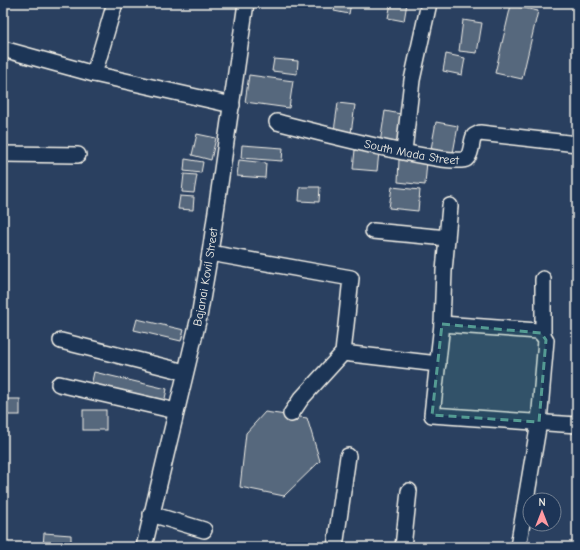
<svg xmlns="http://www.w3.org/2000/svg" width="580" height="550" viewBox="0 0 580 550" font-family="'Comic Neue',sans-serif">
<rect width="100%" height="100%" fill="#2a4060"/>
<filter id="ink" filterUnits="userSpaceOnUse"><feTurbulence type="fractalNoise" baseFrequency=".025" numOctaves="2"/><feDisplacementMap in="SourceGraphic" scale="8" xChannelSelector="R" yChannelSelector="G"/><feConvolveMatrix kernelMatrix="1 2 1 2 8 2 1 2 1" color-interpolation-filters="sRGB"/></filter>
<g filter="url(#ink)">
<!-- building -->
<g fill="#56677d" stroke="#f4f1e8">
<polygon points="336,3 351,3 349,14 334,11"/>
<polygon points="391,3 407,3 404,21 388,18"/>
<polygon points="511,5 538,11 522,79 495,73"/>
<polygon points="463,20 482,23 477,53 459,51"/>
<polygon points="446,54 465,58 462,75 443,71"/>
<polygon points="274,59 298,61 297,74 272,71"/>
<polygon points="249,75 293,81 289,108 245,102"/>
<polygon points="338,103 355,105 351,133 334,131"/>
<polygon points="385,111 406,115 401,146 380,143"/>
<rect x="3" y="122" width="3" height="28"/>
<polygon points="436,122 458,126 453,153 431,149"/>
<polygon points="197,134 216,138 211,160 192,155"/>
<polygon points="242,145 283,148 282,161 241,158"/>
<polygon points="355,150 379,152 377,171 353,169"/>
<polygon points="185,159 203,162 201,173 184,171"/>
<polygon points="399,159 427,161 425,185 398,182"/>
<polygon points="239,160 266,163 265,178 237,176"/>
<rect x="3" y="173" width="3" height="17"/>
<polygon points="184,174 197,175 194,193 182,192"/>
<polygon points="300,187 320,187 319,202 299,201"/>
<polygon points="392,187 420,190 418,211 389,208"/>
<polygon points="180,196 194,197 193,210 178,209"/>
<polygon points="137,319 184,330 181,341 134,330"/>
<polygon points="94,372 167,389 164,403 91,386"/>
<rect x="3" y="399" width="17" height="16"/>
<rect x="83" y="410" width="23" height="20"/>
<polygon points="265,412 307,418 320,461 284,496 240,487 246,433"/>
<polygon points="44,533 71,535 71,547 43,547"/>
</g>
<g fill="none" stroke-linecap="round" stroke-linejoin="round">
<!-- minor casing -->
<g stroke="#f4f1e8" stroke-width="18">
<g id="minor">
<polyline points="3,49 94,74 232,105"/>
<polyline points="94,74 115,3"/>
<path id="s1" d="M 277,122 C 301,128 454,168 466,159 C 472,154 471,142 474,136 L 480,133 L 577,144"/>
<polyline points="404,151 412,80 429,3"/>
<polyline points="3,154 78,155"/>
<polyline points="450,206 444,271 442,324 432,415 577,425"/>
<polyline points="373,231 447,238"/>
<polyline points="210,253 351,278 343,353 301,399 291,414"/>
<polyline points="442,324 538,331 543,335"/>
<polyline points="61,341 185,372"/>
<polyline points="343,353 438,364"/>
<polyline points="59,384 176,411"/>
<polyline points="151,514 204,530"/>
<path id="s2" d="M 144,547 L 199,317 L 210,253 L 246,3"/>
<polyline points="335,547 348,456"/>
<polyline points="403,547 409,491"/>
<polyline points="518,547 539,422 546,340 543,335 543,279"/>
</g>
</g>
<!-- minor -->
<use href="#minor" stroke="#1d3557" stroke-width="15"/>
</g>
</g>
<!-- marked area -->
<path fill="#549b93" fill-opacity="0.2" stroke="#549b93" stroke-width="3" stroke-dasharray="8 5" stroke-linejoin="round" d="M 442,324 L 541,333 L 546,340 L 539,422 L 432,415 Z"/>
<g text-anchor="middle" stroke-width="3" stroke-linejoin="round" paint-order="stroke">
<!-- street labels -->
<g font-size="12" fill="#f4f1e8" stroke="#1d3557">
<text dy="4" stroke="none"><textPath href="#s1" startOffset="138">South Mada Street</textPath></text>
<text dy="4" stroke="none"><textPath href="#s2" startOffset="277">Bajanai Kovil Street</textPath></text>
</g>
</g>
<!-- margin -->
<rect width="580" height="550" fill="none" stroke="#1d3557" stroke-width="16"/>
<rect x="8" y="8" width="564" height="534" fill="none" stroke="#f4f1e8" stroke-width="1.5" filter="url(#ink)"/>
<!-- north arrow -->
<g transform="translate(542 512)"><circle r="19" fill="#1d3557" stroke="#738091"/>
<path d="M0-3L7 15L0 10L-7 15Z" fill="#ff9aa2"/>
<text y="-6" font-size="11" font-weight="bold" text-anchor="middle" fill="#f4f1e8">N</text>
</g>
</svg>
